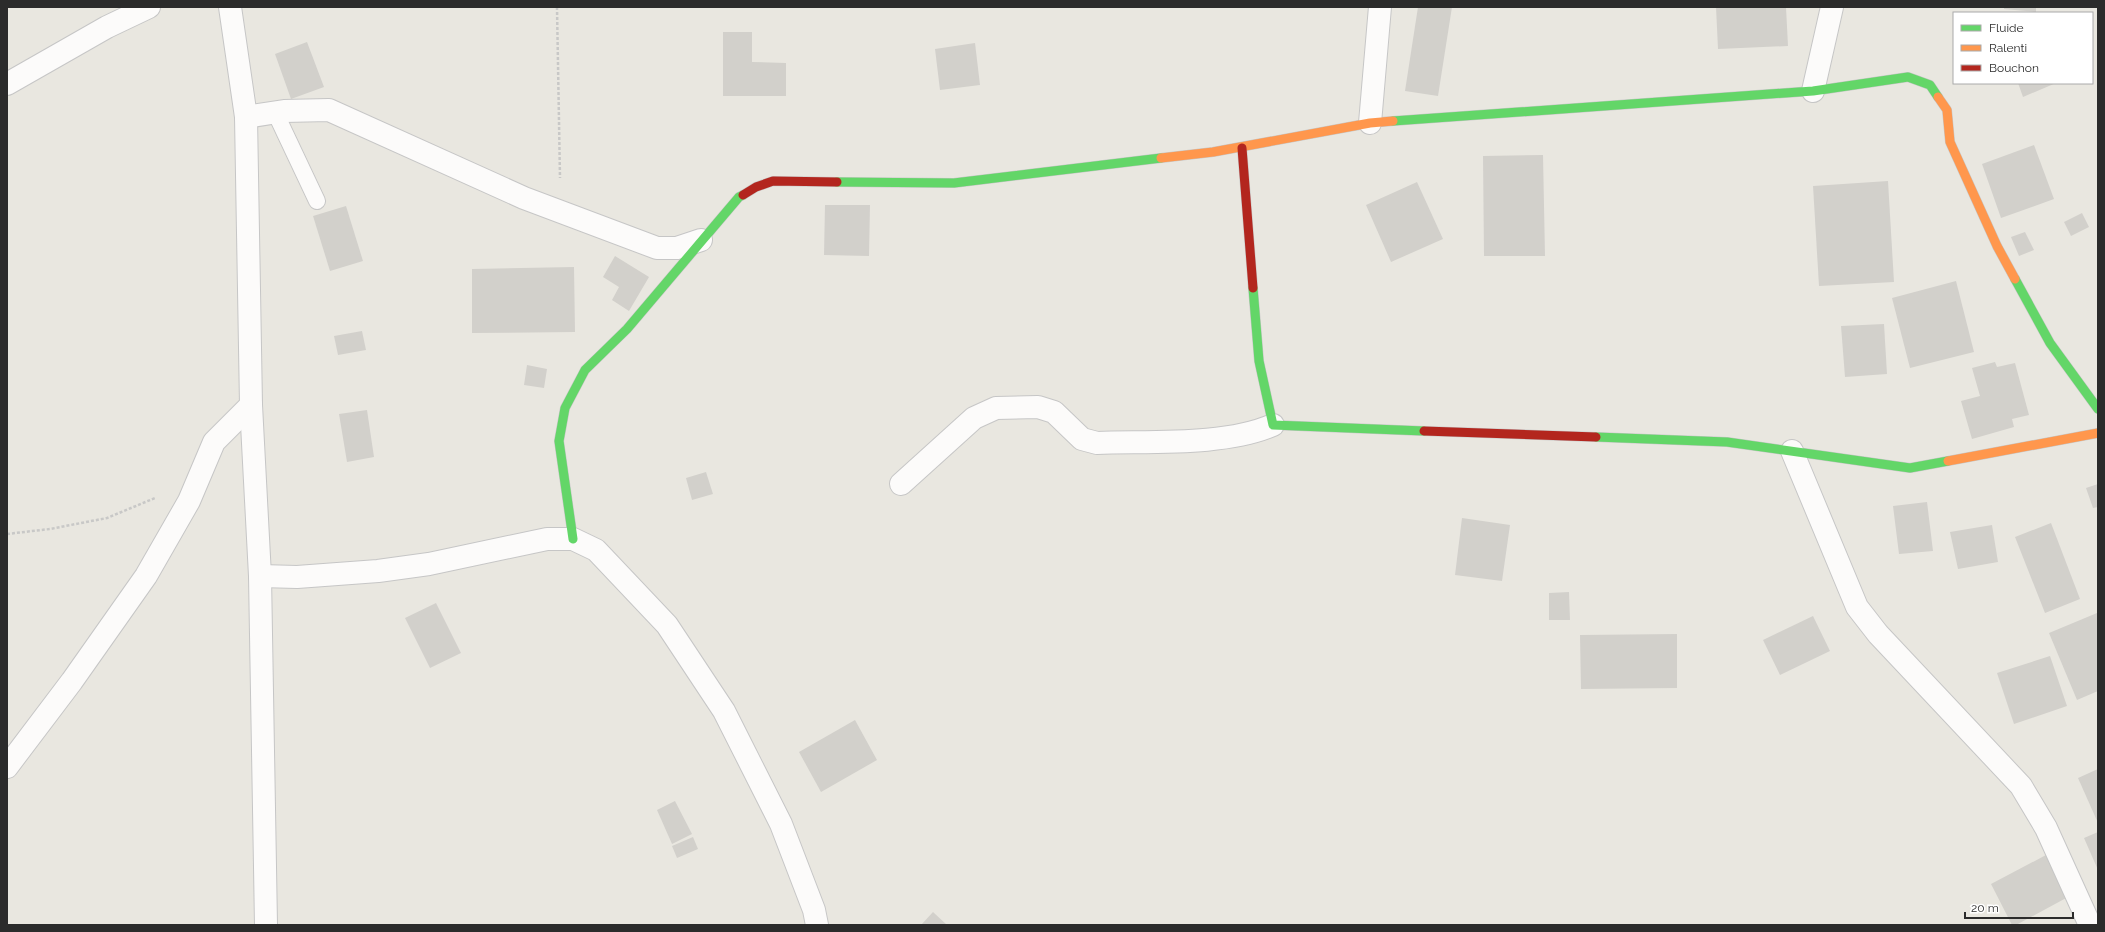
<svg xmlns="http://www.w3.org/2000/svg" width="2105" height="932" viewBox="0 0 2105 932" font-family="Raleway,sans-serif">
<rect width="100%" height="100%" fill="#e9e7e0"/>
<!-- building -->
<g fill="#d2d0cb">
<polygon points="1418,7 1452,7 1438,96 1405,91"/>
<polygon points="1716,7 1786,7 1788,46 1718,49"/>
<polygon points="2004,7 2036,7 2036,12 2004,9"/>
<polygon points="723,32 752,32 752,62 786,63 786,96 723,96"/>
<polygon points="307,42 324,87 291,99 275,54"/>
<polygon points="975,43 980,85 940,90 935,49"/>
<polygon points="2018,83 2056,83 2023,97"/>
<polygon points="2034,145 2054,199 2001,218 1982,164"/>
<polygon points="1543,155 1545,256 1484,256 1483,156"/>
<polygon points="1888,181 1894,282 1819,286 1813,186"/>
<polygon points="1417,182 1443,239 1391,262 1366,205"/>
<polygon points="825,205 870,205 869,256 824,255"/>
<polygon points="346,206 363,261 330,271 313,216"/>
<polygon points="2082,213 2089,227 2071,236 2064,222"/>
<polygon points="2025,232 2034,250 2019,256 2011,237"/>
<polygon points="615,256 649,277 629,311 612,300 619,287 603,277"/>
<polygon points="574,267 575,332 472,333 472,269"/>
<polygon points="1956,281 1974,352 1910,368 1892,298"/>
<polygon points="1884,324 1887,374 1845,377 1841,326"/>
<polygon points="362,331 366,350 338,355 334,336"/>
<polygon points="1995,362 1997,367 2015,363 2029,415 2012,419 2014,427 1972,439 1961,401 1980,396 1972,368"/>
<polygon points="527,365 547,369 544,388 524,385"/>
<polygon points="367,410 374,457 347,462 339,414"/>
<polygon points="706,472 713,494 692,500 686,478"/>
<polygon points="2098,484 2098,507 2093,508 2086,488"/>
<polygon points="1927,502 1933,551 1899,554 1893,506"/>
<polygon points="1462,518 1510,525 1502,581 1455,575"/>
<polygon points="2051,523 2080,599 2045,613 2015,537"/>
<polygon points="1992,525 1998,562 1958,569 1950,532"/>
<polygon points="1569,592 1570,620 1549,620 1549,593"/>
<polygon points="436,603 461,653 430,668 405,618"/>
<polygon points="2097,613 2098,691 2077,700 2049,633"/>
<polygon points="1813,616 1830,651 1780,675 1763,640"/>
<polygon points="1677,634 1677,688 1581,689 1580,635"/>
<polygon points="2050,656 2067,706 2014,724 1997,673"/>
<polygon points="855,720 877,760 821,792 799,752"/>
<polygon points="2098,769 2098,823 2078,778"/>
<polygon points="675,801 692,834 672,844 657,810"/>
<polygon points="2098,832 2098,870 2084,838"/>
<polygon points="693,837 698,849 677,858 672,846"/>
<polygon points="2046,855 2068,897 2016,925 2012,925 1991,884"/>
<polygon points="933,912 947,925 921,925"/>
</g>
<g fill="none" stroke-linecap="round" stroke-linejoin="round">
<!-- lane casing -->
<g stroke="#c6c6c6" stroke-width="18">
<polyline id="lane" points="275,112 317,201"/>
</g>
<!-- street casing -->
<g stroke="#c6c6c6" stroke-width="24">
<g id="street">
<polyline points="230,7 246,117 251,405 260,576 266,925"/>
<polyline points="7,84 107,27 149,7"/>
<polyline points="1813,91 1832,7"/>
<polyline points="246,117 284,111 329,110 524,198 657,248 677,248 701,240"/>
<polyline points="1370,123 1380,7"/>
<polyline points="1792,451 1857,607 1878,634 2021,786 2046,828 2090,925"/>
<path d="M 901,484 L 974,418 L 996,408 L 1038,407 L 1054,412 L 1082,439 L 1097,443 C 1150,441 1225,446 1273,425"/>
<polyline points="260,576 297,577 378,571 429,564 547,539 573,539 596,550 667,625 724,711 781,824 814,910 817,925"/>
<polyline points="7,767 72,681 146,576 189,501 214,442 251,405"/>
</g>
</g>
<!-- fast casing -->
<g stroke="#c6c6c6" stroke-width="10">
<g id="fast">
<polyline points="1393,121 1813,91 1908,77 1930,85 1938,97"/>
<polyline points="837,182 954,183 1161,158"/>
<polyline points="2015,279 2050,343 2098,409"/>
<polyline points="1253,288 1259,361 1273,425 1424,431"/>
<polyline points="1596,437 1727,442 1910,468 1948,461"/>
<polyline points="573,539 559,441 565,408 585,370 627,329 739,197 743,195"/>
</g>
</g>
<!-- slow casing -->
<g stroke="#c6c6c6" stroke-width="10">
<g id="slow">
<polyline points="1938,97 1947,110 1950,142 1997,246 2015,279"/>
<polyline points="1161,158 1213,152 1370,123 1393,121"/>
<polyline points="1948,461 2098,433"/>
</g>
</g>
<!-- jam casing -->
<g stroke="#c6c6c6" stroke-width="10">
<g id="jam">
<polyline points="1242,148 1253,288"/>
<polyline points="743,195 756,187 773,181 837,182"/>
<polyline points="1424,431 1596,437"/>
</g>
</g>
<!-- path -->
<g stroke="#c8c8c7" stroke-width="2.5" stroke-dasharray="3 2" stroke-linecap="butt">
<polyline points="557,7 560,178"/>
<polyline points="7,534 50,529 107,518 155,498"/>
</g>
<!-- lane -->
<use href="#lane" stroke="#fcfbfa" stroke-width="16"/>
<!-- street -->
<use href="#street" stroke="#fcfbfa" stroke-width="22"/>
<!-- fast -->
<use href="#fast" stroke="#63d668" stroke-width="9"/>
<!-- slow -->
<use href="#slow" stroke="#ff974d" stroke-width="9"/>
<!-- jam -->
<use href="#jam" stroke="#b3261e" stroke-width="9"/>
</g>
<!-- border -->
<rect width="2105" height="932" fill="none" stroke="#2b2b2b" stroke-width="16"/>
<!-- legend -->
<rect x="1953" y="12" width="140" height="72" fill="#ffffff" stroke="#aaaaaa"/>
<rect x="1961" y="25" width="20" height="6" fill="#63d668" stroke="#aaaaaa"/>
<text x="1989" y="32" font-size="12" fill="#2b2b2b">Fluide</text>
<rect x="1961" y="45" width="20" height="6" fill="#ff974d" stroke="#aaaaaa"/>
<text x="1989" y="52" font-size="12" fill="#2b2b2b">Ralenti</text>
<rect x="1961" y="65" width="20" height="6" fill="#b3261e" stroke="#aaaaaa"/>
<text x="1989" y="72" font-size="12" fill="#2b2b2b">Bouchon</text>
<!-- scale -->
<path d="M1965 912v6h108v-6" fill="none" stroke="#2b2b2b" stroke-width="2"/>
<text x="1971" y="912" font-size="12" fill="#2b2b2b" stroke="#ffffff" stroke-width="3" paint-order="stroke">20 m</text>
</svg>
